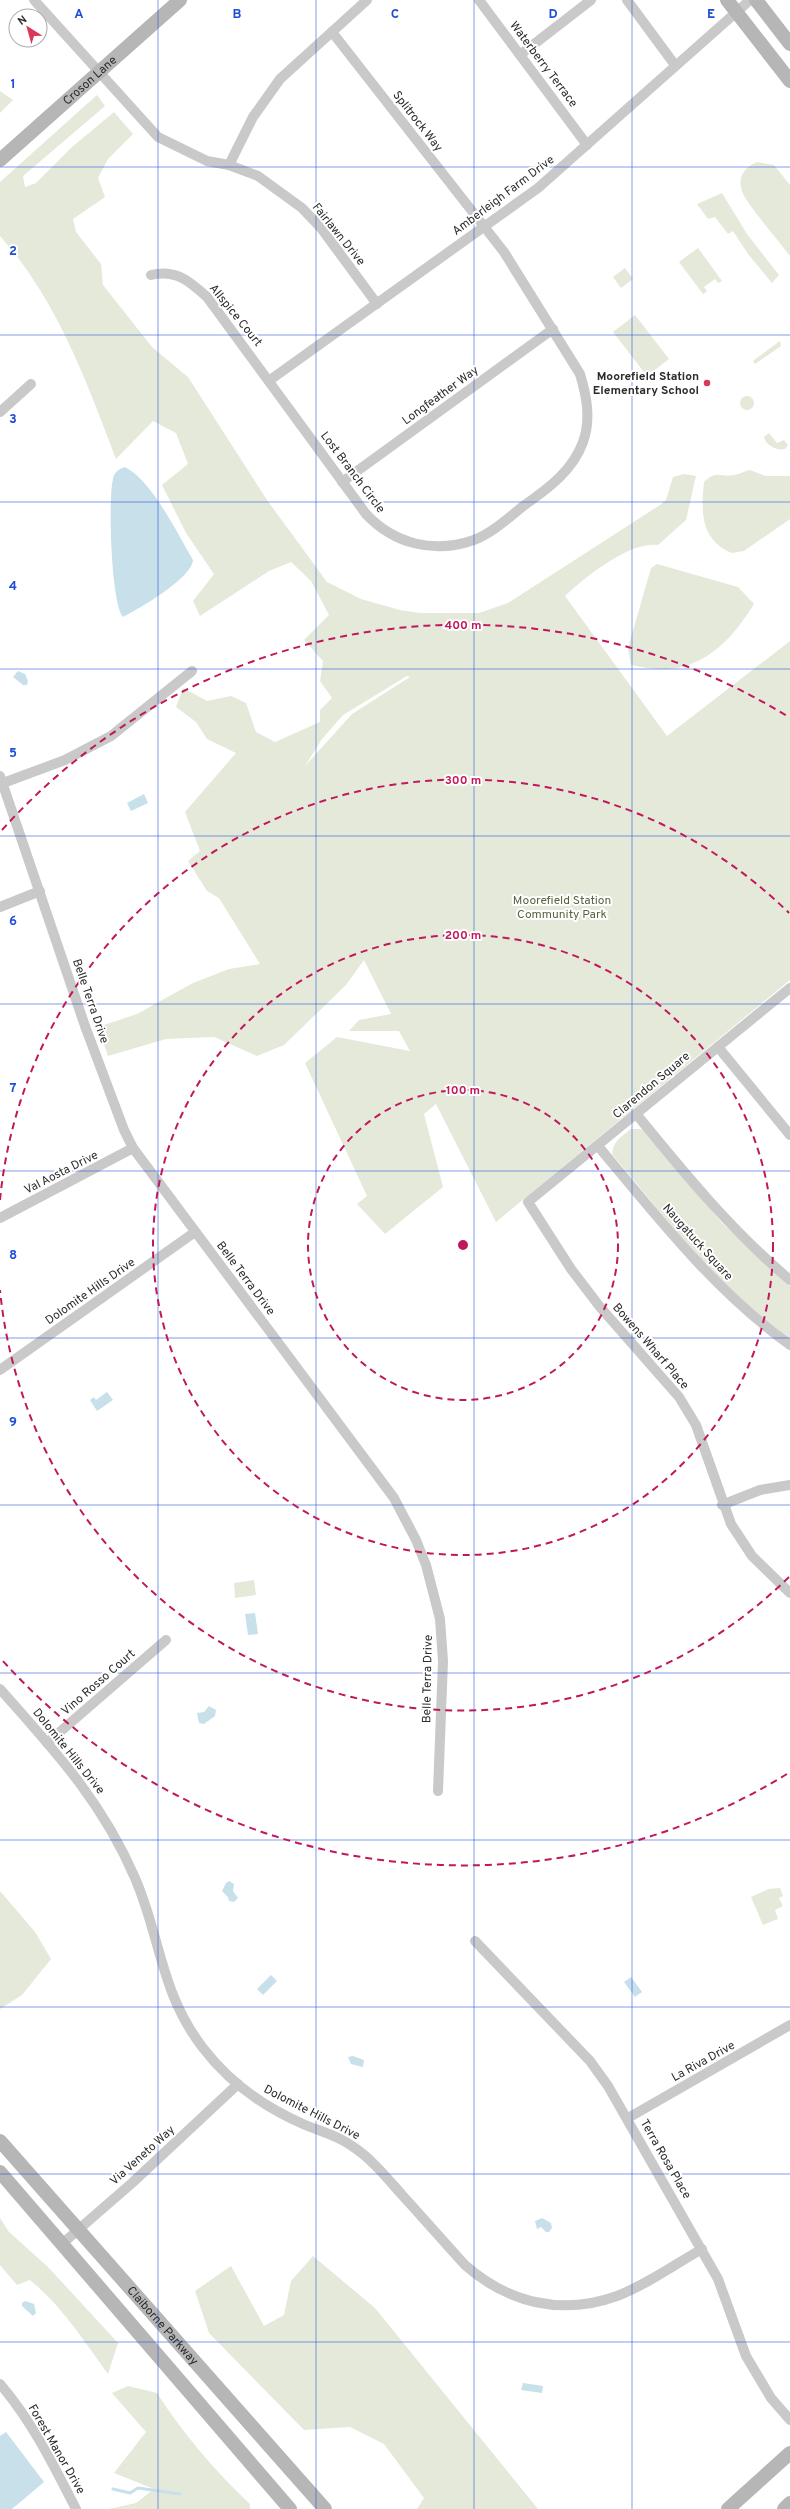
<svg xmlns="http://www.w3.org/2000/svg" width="790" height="2509" viewBox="0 0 790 2509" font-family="Overpass,sans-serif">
<rect width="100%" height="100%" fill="#fff"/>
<!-- green -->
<g fill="#e4e9da" fill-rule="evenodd">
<polygon points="0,91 13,100 0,113"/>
<path d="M 97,95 L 105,106 L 23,176 L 25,187 L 36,183 L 72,147 L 114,112 L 133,134 L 108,159 L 98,178 L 105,197 L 73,219 L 76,232 L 101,264 L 103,285 L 152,347 L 188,377 L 267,500 L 327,582 L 361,599 L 400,610 L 420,613 L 479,613 L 508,603 L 660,505 L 666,500 L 673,477 L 684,474 L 696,476 L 686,520 L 658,545 C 628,542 587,576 565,596 L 667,736 L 790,641 L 790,980 L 496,1222 L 436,1104 L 424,1114 L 443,1187 L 385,1234 L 357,1204 L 367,1196 L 305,1063 L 337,1037 L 410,1051 L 399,1031 L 349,1031 L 359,1020 L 391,1014 L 364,960 L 346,985 L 284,1045 L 257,1056 L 214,1037 L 166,1039 L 108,1056 L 98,1027 L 137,1014 L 193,983 L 229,969 L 260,964 L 219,898 L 207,891 L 188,861 L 200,851 L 185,812 L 236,753 L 207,739 L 196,722 L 176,707 L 183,688 L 207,701 L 231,696 L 246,703 L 256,732 L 275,742 L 320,722 L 320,710 L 332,698 L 320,681 L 323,661 L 304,640 L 329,615 L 311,581 L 291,562 L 269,571 L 200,616 L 193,601 L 214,574 L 186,533 L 162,485 L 188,464 L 176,433 L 153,421 L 116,459 C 86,380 57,300 0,236 L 0,182 ZM 407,676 L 410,677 L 352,714 L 305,766 L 322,739 L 343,715 Z"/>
<path d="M 757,162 L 774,165 L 790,185 L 790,256 C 780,242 746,204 742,191 C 737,177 745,167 757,162 Z"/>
<polygon points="722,193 747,234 779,275 772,283 748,254 733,231 728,234 715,217 708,219 697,204"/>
<polygon points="698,248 722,281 718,283 715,279 704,287 707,291 703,294 679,262"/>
<polygon points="625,268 633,279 621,288 613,277"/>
<polygon points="635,315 669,359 647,376 613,332"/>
<polygon points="780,341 781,346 755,364 753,361"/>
<circle cx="747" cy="403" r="7"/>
<path d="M 769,433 L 777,443 L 784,440 L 788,445 L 785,449 C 777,451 766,446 764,437 Z"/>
<path d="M 750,470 L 765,476 L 790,476 L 790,519 L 744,551 L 732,553 C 700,540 701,511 704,482 C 717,469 722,478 734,475 C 740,474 745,471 750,470 Z"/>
<path d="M 657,564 L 738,587 L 754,604 C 735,635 707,667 668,669 C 655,670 643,667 631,665 L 628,648 L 651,568 Z"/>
<path d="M 631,1129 L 640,1129 L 645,1131 L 722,1223 L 790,1286 L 790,1340 L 734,1294 L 690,1248 L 612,1154 C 613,1141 621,1137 631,1129 Z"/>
<polygon points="254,1580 256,1595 235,1598 234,1583"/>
<polygon points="780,1888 783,1896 779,1898 783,1906 775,1910 778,1919 763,1925 751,1897 769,1889"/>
<polygon points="0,1891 35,1932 51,1959 22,1995 0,2009"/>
<path d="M 0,2218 L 9,2232 L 48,2267 L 118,2343 L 108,2374 C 84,2341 62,2306 30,2280 L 17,2285 L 0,2265 Z"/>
<polygon points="313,2256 375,2308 538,2509 417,2509 424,2498 384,2444 350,2427 304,2430 209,2333 195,2291 231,2266 264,2326 284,2315 291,2281"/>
<path d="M 128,2386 L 157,2393 C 184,2435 214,2470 250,2504 L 250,2509 L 109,2509 L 136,2503 L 154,2489 L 114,2473 L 146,2432 L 112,2393 Z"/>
</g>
<!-- water -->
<g fill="#c7e0e9">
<path d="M 125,467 C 153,482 177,533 193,560 C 192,578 139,609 123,617 C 111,604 108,499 113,479 C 114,472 119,469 125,467 Z"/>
<polygon points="18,671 25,674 28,681 27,685 23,685 13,677"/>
<polygon points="144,794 148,803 131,811 127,803"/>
<polygon points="107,1392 113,1400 97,1411 90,1400 94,1397 96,1400"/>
<polygon points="255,1613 258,1634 248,1635 245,1614"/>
<polygon points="209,1706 216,1710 215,1716 204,1724 199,1723 197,1713 204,1712"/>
<polygon points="229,1881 234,1884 233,1891 238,1898 234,1902 229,1901 228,1897 222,1891 226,1883"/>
<polygon points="271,1975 277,1981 263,1995 257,1989"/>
<polygon points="631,1977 642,1992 635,1997 624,1982"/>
<polygon points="353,2056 364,2060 363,2067 351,2064 348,2057"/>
<polygon points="542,2218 551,2223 552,2228 549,2232 546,2232 541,2227 537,2229 535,2221"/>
<polygon points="25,2301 34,2304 36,2313 33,2316 22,2306 22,2303"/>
<polygon points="523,2383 543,2386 542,2393 521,2390"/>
<polygon points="6,2432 44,2482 12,2509 0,2509 0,2436"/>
</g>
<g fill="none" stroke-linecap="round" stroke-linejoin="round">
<!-- stream -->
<polyline stroke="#c7e0e9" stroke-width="3" points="113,2489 130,2493 138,2488 180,2494"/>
<!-- street -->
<g stroke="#c9c9c9" stroke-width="10">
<polyline points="34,0 158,137 207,161 229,165 258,176 302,208 321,228 377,304"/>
<polyline points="479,0 587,145"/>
<polyline points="627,0 675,65"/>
<polyline points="520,55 591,0"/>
<polyline points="229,165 253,117 280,79 367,0"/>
<path d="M 151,275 C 176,269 189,281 207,297 L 366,514 C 394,544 434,554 474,540 C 493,533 510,516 526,504 C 549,488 573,470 583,442 C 591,420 587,397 580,374 L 504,252 L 332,32"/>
<polyline points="270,380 538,188 750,0"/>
<polyline points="0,412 31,384"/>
<polyline points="342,482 553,329"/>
<polyline points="0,776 85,1026 124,1130 133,1148 394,1498 416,1540 426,1565 440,1619 443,1661 438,1791"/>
<polyline points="3,783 65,760 111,736 192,671"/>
<polyline points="0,907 40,891"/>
<polyline points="790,988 528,1202 571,1269 600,1307 679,1397 696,1425 731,1524 752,1556 790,1593"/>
<polyline points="718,1047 790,1135"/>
<path d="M 637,1115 C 685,1174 732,1231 790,1280"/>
<path d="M 598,1146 C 658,1218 714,1290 790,1345"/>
<polyline points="0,1218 133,1148"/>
<polyline points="0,1370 195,1232"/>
<polyline points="722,1505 760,1490 790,1485"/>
<path d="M 0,1689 C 54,1750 102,1801 135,1878 C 161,1938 160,1992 203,2048 C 229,2082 264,2107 303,2124 C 319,2131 337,2135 352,2146 C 372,2159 387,2178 403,2196 C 424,2219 444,2242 465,2265 C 508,2303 562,2316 617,2296 C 646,2285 674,2265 702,2249"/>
<polyline points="47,1743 166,1640"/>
<polyline points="475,1941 590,2061 608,2086 718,2279 746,2356 771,2398 790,2420"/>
<polyline points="628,2118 790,2025"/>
<polyline points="63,2243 132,2183 238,2084"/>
<path d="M 0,2384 C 32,2421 54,2466 76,2509"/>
</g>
<!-- secondary -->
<g stroke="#b6b6b6" stroke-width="14">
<polyline points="727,0 790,81"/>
<polyline points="756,0 790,44"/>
<path id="s1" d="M 0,160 L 180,0"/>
<path id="s2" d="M 0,2141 L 325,2509"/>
<polyline points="0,2172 290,2509"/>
<polyline points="728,2509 790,2453"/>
<polyline points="784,2509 790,2503"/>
</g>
</g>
<!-- grid -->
<path fill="none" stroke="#1d4ed8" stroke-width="1" stroke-opacity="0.55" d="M 158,0 L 158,2509M 316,0 L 316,2509M 474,0 L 474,2509M 632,0 L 632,2509M 0,167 L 790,167M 0,335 L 790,335M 0,502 L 790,502M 0,669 L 790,669M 0,836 L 790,836M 0,1004 L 790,1004M 0,1171 L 790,1171M 0,1338 L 790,1338M 0,1505 L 790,1505M 0,1673 L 790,1673M 0,1840 L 790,1840M 0,2007 L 790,2007M 0,2174 L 790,2174M 0,2342 L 790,2342"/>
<!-- distance rings -->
<g fill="none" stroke="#c2185b" stroke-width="2" stroke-dasharray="7 5">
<circle cx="463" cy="1245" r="155"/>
<circle cx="463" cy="1245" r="310"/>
<path d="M789 1577A465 465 0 0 1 0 1290M0 1200A465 465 0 0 1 789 913"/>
<path d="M787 1774A620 620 0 0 1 2 1660M2 830A620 620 0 0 1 787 716"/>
</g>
<!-- markers -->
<circle fill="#db3759" stroke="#fff" stroke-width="1.5" cx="707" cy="383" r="4"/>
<g text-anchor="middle" stroke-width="4" stroke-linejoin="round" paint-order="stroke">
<!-- street labels -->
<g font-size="12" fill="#2c2c2c" stroke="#fff">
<text transform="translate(544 64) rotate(53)" y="4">Waterberry Terrace</text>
<text dy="4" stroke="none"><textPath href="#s1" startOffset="120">Croson Lane</textPath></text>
<text transform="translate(418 121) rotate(52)" y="4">Splitrock Way</text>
<text transform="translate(503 195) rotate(-37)" y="4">Amberleigh Farm Drive</text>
<text transform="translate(339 234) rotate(51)" y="4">Fairlawn Drive</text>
<text transform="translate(236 315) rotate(51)" y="4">Allspice Court</text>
<text transform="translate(440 395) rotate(-36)" y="4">Longfeather Way</text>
<text transform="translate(353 472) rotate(53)" y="4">Lost Branch Circle</text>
<text transform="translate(91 1001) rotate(71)" y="4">Belle Terra Drive</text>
<text transform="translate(651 1085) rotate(-40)" y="4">Clarendon Square</text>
<text transform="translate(61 1172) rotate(-27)" y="4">Val Aosta Drive</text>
<text transform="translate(698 1242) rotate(48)" y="4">Naugatuck Square</text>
<text transform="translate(246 1278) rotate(53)" y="4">Belle Terra Drive</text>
<text transform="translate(90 1291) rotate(-35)" y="4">Dolomite Hills Drive</text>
<text transform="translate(651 1346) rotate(49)" y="4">Bowens Wharf Place</text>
<text transform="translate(427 1679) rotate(-89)" y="4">Belle Terra Drive</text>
<text transform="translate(98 1682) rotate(-41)" y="4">Vino Rosso Court</text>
<text transform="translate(69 1751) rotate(51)" y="4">Dolomite Hills Drive</text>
<text transform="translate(703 2061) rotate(-29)" y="4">La Riva Drive</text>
<text transform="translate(312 2112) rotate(27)" y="4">Dolomite Hills Drive</text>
<text transform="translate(142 2155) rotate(-42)" y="4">Via Veneto Way</text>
<text transform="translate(666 2159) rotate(60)" y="4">Terra Rosa Place</text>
<text dy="4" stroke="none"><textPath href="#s2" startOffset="246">Claiborne Parkway</textPath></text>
<text transform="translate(57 2449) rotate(60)" y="4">Forest Manor Drive</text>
</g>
<!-- poi labels -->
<g font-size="12" font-weight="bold" fill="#2c2c2c" stroke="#fff" text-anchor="end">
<text x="699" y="380">Moorefield Station<tspan x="699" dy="14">Elementary School</tspan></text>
</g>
<!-- park labels -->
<g font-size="12" fill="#55653d" stroke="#fff">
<text x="562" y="904">Moorefield Station<tspan x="562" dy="14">Community Park</tspan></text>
</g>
</g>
<g font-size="13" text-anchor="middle" font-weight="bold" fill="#1d4ed8" stroke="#fff" stroke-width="4" stroke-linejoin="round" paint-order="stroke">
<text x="79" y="18">A</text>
<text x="237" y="18">B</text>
<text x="395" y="18">C</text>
<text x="553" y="18">D</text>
<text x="711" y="18">E</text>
<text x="13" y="88">1</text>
<text x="13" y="255">2</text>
<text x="13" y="423">3</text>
<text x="13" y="590">4</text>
<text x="13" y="757">5</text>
<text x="13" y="925">6</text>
<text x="13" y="1092">7</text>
<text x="13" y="1259">8</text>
<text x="13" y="1426">9</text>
</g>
<circle cx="463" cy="1245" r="6" fill="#c2185b" stroke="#fff" stroke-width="2"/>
<g font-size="12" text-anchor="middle" font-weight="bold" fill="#c2185b" stroke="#fff" stroke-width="4" stroke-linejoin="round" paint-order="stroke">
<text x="463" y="629">400 m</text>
<text x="463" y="784">300 m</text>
<text x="463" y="939">200 m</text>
<text x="463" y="1094">100 m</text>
</g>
<!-- north arrow -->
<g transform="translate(28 28) rotate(323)"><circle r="19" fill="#ffffff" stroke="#ababab"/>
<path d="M0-3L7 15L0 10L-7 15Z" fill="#db3759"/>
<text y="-6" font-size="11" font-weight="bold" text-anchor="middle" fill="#2c2c2c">N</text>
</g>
</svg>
